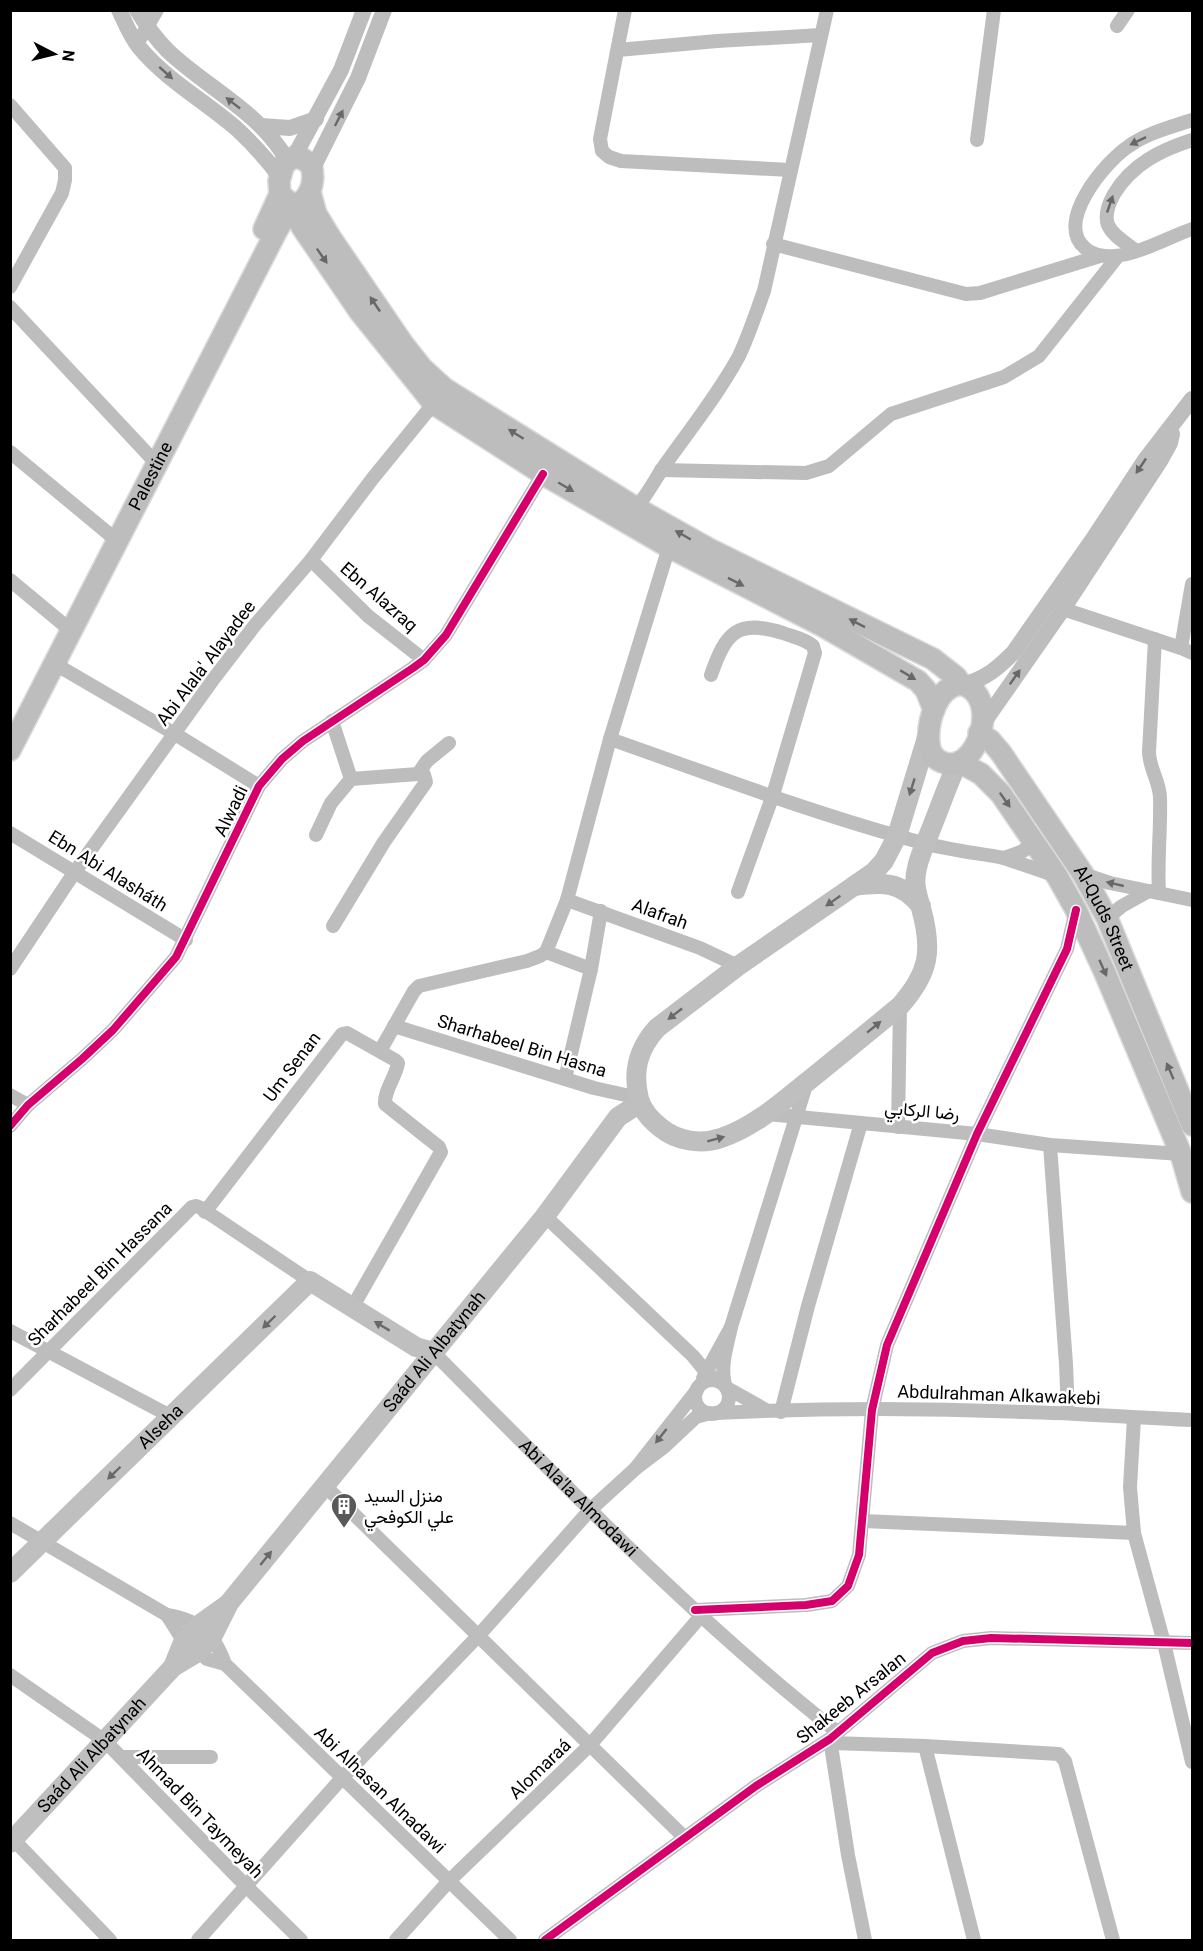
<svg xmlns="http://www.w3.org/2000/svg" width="1203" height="1951" viewBox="0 0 1203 1951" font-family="Roboto,Vazirmatn,sans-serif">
<rect width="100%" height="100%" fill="#fff"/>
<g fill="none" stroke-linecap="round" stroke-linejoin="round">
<!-- primary casing -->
<g stroke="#dbdbdb" stroke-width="24">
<g id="primary">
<path d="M 294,157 L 303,159 L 311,165 C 316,181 310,203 292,205 L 280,194 L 279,181 L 284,164 Z"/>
<polyline points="310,192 316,214 330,237 403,344 422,368 445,389 636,508 709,549 933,659 956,677 961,684"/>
<polyline points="297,205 296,213 302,227 360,312 434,404 543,474 669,547 823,626 918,681 926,690 934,710"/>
<polyline points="264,229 280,194"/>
<path d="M 961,684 C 1004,695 976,778 942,762 C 934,759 930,752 929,744 C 927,722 936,687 961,684 Z"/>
<path id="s4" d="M 979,733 L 990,740 L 1001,753 L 1083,874 L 1107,918 L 1192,1125"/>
<path id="s5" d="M 10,750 L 276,232 L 292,205"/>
<polyline points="961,763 981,774 1001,794 1057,876 1076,910 1105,973 1181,1154 1192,1192"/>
</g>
</g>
<!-- minor -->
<g stroke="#bdbdbd" stroke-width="14">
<polyline points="625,10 600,139 602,151 609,157 621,161 790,170"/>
<polyline points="1117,26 1128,10"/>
<polyline points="137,44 157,10"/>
<polyline points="618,50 717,41 821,35"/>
<polyline points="10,105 65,168 65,180 62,193 10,287"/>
<path d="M 1192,120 C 1171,127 1147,133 1129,146 C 1106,161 1054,222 1085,248 C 1092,255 1105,257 1115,256 C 1139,254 1169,237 1192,229"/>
<polyline points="977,140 994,10"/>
<polyline points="773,244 966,294 980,293 1100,256"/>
<path d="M 1135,250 C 1126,243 1113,236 1108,225 C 1104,214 1109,203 1114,194 C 1132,164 1161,150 1192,140"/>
<polyline points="10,307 157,464"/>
<polyline points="10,452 109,534"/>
<polyline points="661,470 806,473 829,466 891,414 1004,377 1039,356 1118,256"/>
<path d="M 636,508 C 648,494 656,477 667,462 C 691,428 719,393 739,356 C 749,335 756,313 764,291 L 827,10"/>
<polyline points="311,560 368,616 424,660"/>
<polyline points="10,580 63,624"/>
<polyline points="1056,604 1063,609 1181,648 1192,653"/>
<path d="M 1155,639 L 1149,752 C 1149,768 1160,782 1160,798 C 1161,829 1157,861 1159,893"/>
<polyline points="1181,648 1192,584"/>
<polyline points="55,664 175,734 259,786"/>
<path d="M 711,675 C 726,632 737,619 783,633 C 794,637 805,639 813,646 L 815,653 L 773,795 L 738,892"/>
<path d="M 610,739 C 713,775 817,815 923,843 C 949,850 977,853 1004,858"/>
<polyline points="351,779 418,774 427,761 449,743"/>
<polyline points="10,833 186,940"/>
<polyline points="316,835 331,803 351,779 332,721"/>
<polyline points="1033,842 1023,851 1004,858 1057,876"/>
<polyline points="1083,874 1110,883 1192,900"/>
<polyline points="567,900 700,948 738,966"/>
<polyline points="1107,918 1122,906 1149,891"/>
<polyline points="333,926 384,842 426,782 424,775 418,774"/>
<polyline points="546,952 591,969"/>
<polyline points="10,969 74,873 215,677 255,625 311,560 373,478 439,397"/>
<polyline points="394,1026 594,1088 639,1098"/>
<polyline points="380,1051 414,991 419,986 527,961 540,956 546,952 567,900 610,739 669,547"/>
<polyline points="565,1079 591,969 601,911"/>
<polyline points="10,1095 28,1105"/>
<polyline points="767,1114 977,1134 1050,1145 1181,1154"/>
<polyline points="10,1126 28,1105 82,1059 113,1030 176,957 259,786 282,759 303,741 413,668 424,660 446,635 543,474"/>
<polyline points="898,1127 900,1006"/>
<polyline points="1050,1145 1066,1364 1068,1413"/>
<path d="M 205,1212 L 342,1034 L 347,1033 L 395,1060 L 398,1063 C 396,1077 384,1090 385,1104 L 439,1147 L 441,1152 L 352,1308"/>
<polyline points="545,1216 693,1356 706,1372 718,1381"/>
<polyline points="731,1327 807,1082"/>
<polyline points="10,1331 172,1417"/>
<path id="s1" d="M 433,1352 C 563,1483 691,1617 836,1731"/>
<path d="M 703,1378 L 731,1327 C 727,1346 720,1366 725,1385"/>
<circle cx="712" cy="1397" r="17"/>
<polyline points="727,1388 766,1410"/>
<polyline points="10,1390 192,1207 196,1206 201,1208 310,1281"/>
<polyline points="697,1390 635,1469 664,1447 696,1417 710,1413"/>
<polyline points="781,1412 808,1306 861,1123"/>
<path d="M 715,1413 C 818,1408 922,1408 1024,1412 C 1080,1413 1136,1418 1192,1420"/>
<polyline points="1134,1418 1130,1487 1134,1533 1164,1643 1192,1762"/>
<polyline points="324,1485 685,1838"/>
<polyline points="863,1521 1134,1533"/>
<path d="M 10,1523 L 167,1615 C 200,1621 214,1633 225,1664 L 510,1940"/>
<polyline points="695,1610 806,1605 832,1601 848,1586 859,1555 872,1410 887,1345 977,1134 1067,949 1076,910"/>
<polyline points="167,1615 179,1634 207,1659 225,1664"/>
<polyline points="10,1675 105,1741 247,1887 301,1940"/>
<polyline points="830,1739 848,1855 865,1940"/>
<polyline points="831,1743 925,1746 1059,1754 1065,1761 1113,1940"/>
<polyline points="925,1746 974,1940"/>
<polyline points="121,1757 211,1757"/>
<polyline points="10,1836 110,1940"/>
<polyline points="198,1940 342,1778 479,1635 590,1510 635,1469"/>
<polyline points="396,1940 449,1881 590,1745 701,1616"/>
<polyline points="545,1940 756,1786 830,1739 932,1653 963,1641 991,1638 1192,1643"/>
</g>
<!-- tertiary -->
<g stroke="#bdbdbd" stroke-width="16">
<path d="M 119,10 C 125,22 130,36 139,47 C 166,80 205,101 237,129 C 253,144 267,159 280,177"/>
<path d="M 137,10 C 146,25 156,39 168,51 C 207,88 260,112 287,160"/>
<polyline points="261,126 290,128 316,119"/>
<polyline points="294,157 341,70 364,10"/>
<polyline points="312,170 358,78 384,10"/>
<path d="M 964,685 C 987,677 996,670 1013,653 L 1095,536 L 1145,460 L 1192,399"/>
<polyline points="982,725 1063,609 1160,461 1170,443 1172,434"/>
</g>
<!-- secondary -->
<g stroke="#bfbfbf" stroke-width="20">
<polyline points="854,886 874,872 884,861 897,836 929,731"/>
<path d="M 921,906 C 901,881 883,882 854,886 L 738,966 L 657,1028 C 638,1049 632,1071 639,1099 C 642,1110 652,1121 661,1128 C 677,1141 701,1145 721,1138 C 749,1129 775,1108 797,1090 C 832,1062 866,1034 900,1006 C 929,973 933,951 921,908 C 917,894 913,883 917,868 C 920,853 928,838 933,824 C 941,804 948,784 957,764"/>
<path id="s2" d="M 10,1573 L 310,1281 L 416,1347 L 433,1352"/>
<polyline points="173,1667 184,1640 199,1625 227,1605"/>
<path id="s3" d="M 10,1843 L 173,1667 L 198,1652 L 212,1637 L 229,1603 L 545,1216 L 618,1117 L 640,1103"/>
</g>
<!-- primary -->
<use href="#primary" stroke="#bdbdbd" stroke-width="21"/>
<!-- cycleway casing -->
<g stroke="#fff" stroke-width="11">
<g id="cycleway">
<polyline points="10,1126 28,1105 82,1059 113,1030 176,957 259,786 282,759 303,741 413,668 424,660 446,635 543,474"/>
<polyline points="695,1610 806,1605 832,1601 848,1586 859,1555 872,1410 887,1345 977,1134 1067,949 1076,910"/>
<polyline points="545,1940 756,1786 830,1739 932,1653 963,1641 991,1638 1192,1643"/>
</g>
</g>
<!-- cycleway -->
<use href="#cycleway" stroke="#d6006c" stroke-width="8"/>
</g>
<!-- one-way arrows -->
<defs><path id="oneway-solid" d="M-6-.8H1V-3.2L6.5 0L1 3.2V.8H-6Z" transform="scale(1.5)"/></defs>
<g fill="#686868">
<use href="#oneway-solid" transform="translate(166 73) rotate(42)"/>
<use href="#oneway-solid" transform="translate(233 103) rotate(-142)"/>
<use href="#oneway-solid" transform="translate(339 118) rotate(-63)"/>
<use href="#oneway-solid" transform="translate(1138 141) rotate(154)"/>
<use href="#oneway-solid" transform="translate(1110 204) rotate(-71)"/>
<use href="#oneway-solid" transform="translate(322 256) rotate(55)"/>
<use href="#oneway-solid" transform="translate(375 304) rotate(-124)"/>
<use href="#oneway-solid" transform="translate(516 434) rotate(-148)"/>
<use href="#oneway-solid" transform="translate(1141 466) rotate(124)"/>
<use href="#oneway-solid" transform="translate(566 487) rotate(30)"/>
<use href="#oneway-solid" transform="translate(683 535) rotate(-150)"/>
<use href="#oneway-solid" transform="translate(736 582) rotate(27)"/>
<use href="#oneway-solid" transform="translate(857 623) rotate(-153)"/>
<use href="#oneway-solid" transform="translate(908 675) rotate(31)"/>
<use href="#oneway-solid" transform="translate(1015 677) rotate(-55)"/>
<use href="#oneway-solid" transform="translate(1005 800) rotate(55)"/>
<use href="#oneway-solid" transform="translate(1115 884) rotate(-167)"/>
<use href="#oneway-solid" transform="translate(1103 968) rotate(66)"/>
<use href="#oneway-solid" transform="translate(1170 1071) rotate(-113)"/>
<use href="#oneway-solid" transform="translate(661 1436) rotate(128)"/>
</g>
<g fill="#696969">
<use href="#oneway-solid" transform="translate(912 787) rotate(107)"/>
<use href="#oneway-solid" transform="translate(833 901) rotate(145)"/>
<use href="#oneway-solid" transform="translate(675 1014) rotate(142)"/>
<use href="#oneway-solid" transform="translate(874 1027) rotate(-39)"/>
<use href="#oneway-solid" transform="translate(716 1139) rotate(-15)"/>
<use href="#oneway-solid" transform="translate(269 1322) rotate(136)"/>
<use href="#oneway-solid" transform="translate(382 1326) rotate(-149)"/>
<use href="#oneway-solid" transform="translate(114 1473) rotate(136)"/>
<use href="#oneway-solid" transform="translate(266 1558) rotate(-51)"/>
</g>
<!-- icons -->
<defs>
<g id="building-pin" transform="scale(1.35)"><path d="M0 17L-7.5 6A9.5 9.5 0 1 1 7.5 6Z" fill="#595959" stroke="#fff"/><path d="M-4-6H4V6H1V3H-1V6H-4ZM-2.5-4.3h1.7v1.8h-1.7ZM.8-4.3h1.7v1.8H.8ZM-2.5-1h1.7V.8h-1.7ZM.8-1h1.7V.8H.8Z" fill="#fff"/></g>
</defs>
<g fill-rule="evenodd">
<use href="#building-pin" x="344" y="1506"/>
</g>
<g text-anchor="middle" stroke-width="5" stroke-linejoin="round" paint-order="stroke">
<!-- street labels -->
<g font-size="18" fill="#000" stroke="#fff">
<text dy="6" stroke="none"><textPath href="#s5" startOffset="308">Palestine</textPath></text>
<text transform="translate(379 597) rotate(41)" y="6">Ebn Alazraq</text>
<text transform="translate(206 663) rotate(-53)" y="6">Abi Alala' Alayadee</text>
<text transform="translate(231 811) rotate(-64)" y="6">Alwadi</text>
<text transform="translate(108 871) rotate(32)" y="6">Ebn Abi Alasháth</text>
<text transform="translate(660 914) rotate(20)" y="6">Alafrah</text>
<text dy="6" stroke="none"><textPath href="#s4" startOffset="225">Al-Quds Street</textPath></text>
<text transform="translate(522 1046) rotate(17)" y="6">Sharhabeel Bin Hasna</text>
<text transform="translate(292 1067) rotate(-53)" y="6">Um Senan</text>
<text transform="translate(922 1111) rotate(5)" y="6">رضا الركابي</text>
<text transform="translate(100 1274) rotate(-45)" y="6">Sharhabeel Bin Hassana</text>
<text dy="6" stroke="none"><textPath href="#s3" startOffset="652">Saád Ali Albatynah</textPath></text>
<text transform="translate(999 1395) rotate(2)" y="6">Abdulrahman Alkawakebi</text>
<text dy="6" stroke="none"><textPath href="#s2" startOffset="210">Alseha</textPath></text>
<text dy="6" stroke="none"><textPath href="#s1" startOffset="206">Abi Ala'la Almodawi</textPath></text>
<text transform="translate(851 1698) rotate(-39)" y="6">Shakeeb Arsalan</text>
<text dy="6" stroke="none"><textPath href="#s3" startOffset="120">Saád Ali Albatynah</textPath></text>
<text transform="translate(540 1769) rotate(-44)" y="6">Alomaraá</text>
<text transform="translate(380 1790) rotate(44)" y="6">Abi Alhasan Alnadawi</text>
<text transform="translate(200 1813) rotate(46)" y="6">Ahmad Bin Taymeyah</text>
</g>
<!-- poi labels -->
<g font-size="18" fill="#000" stroke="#fff" text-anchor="start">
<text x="364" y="1502">منزل السيد<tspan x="364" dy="21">علي الكوفحي</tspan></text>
</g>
</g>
<!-- border -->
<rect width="1203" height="1951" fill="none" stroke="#000000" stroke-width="24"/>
<!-- north arrow -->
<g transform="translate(54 54) rotate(97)" stroke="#ffffff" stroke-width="4.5" paint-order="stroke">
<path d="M0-4.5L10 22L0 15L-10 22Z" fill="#000000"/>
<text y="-9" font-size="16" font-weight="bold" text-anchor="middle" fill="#000000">N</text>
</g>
</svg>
